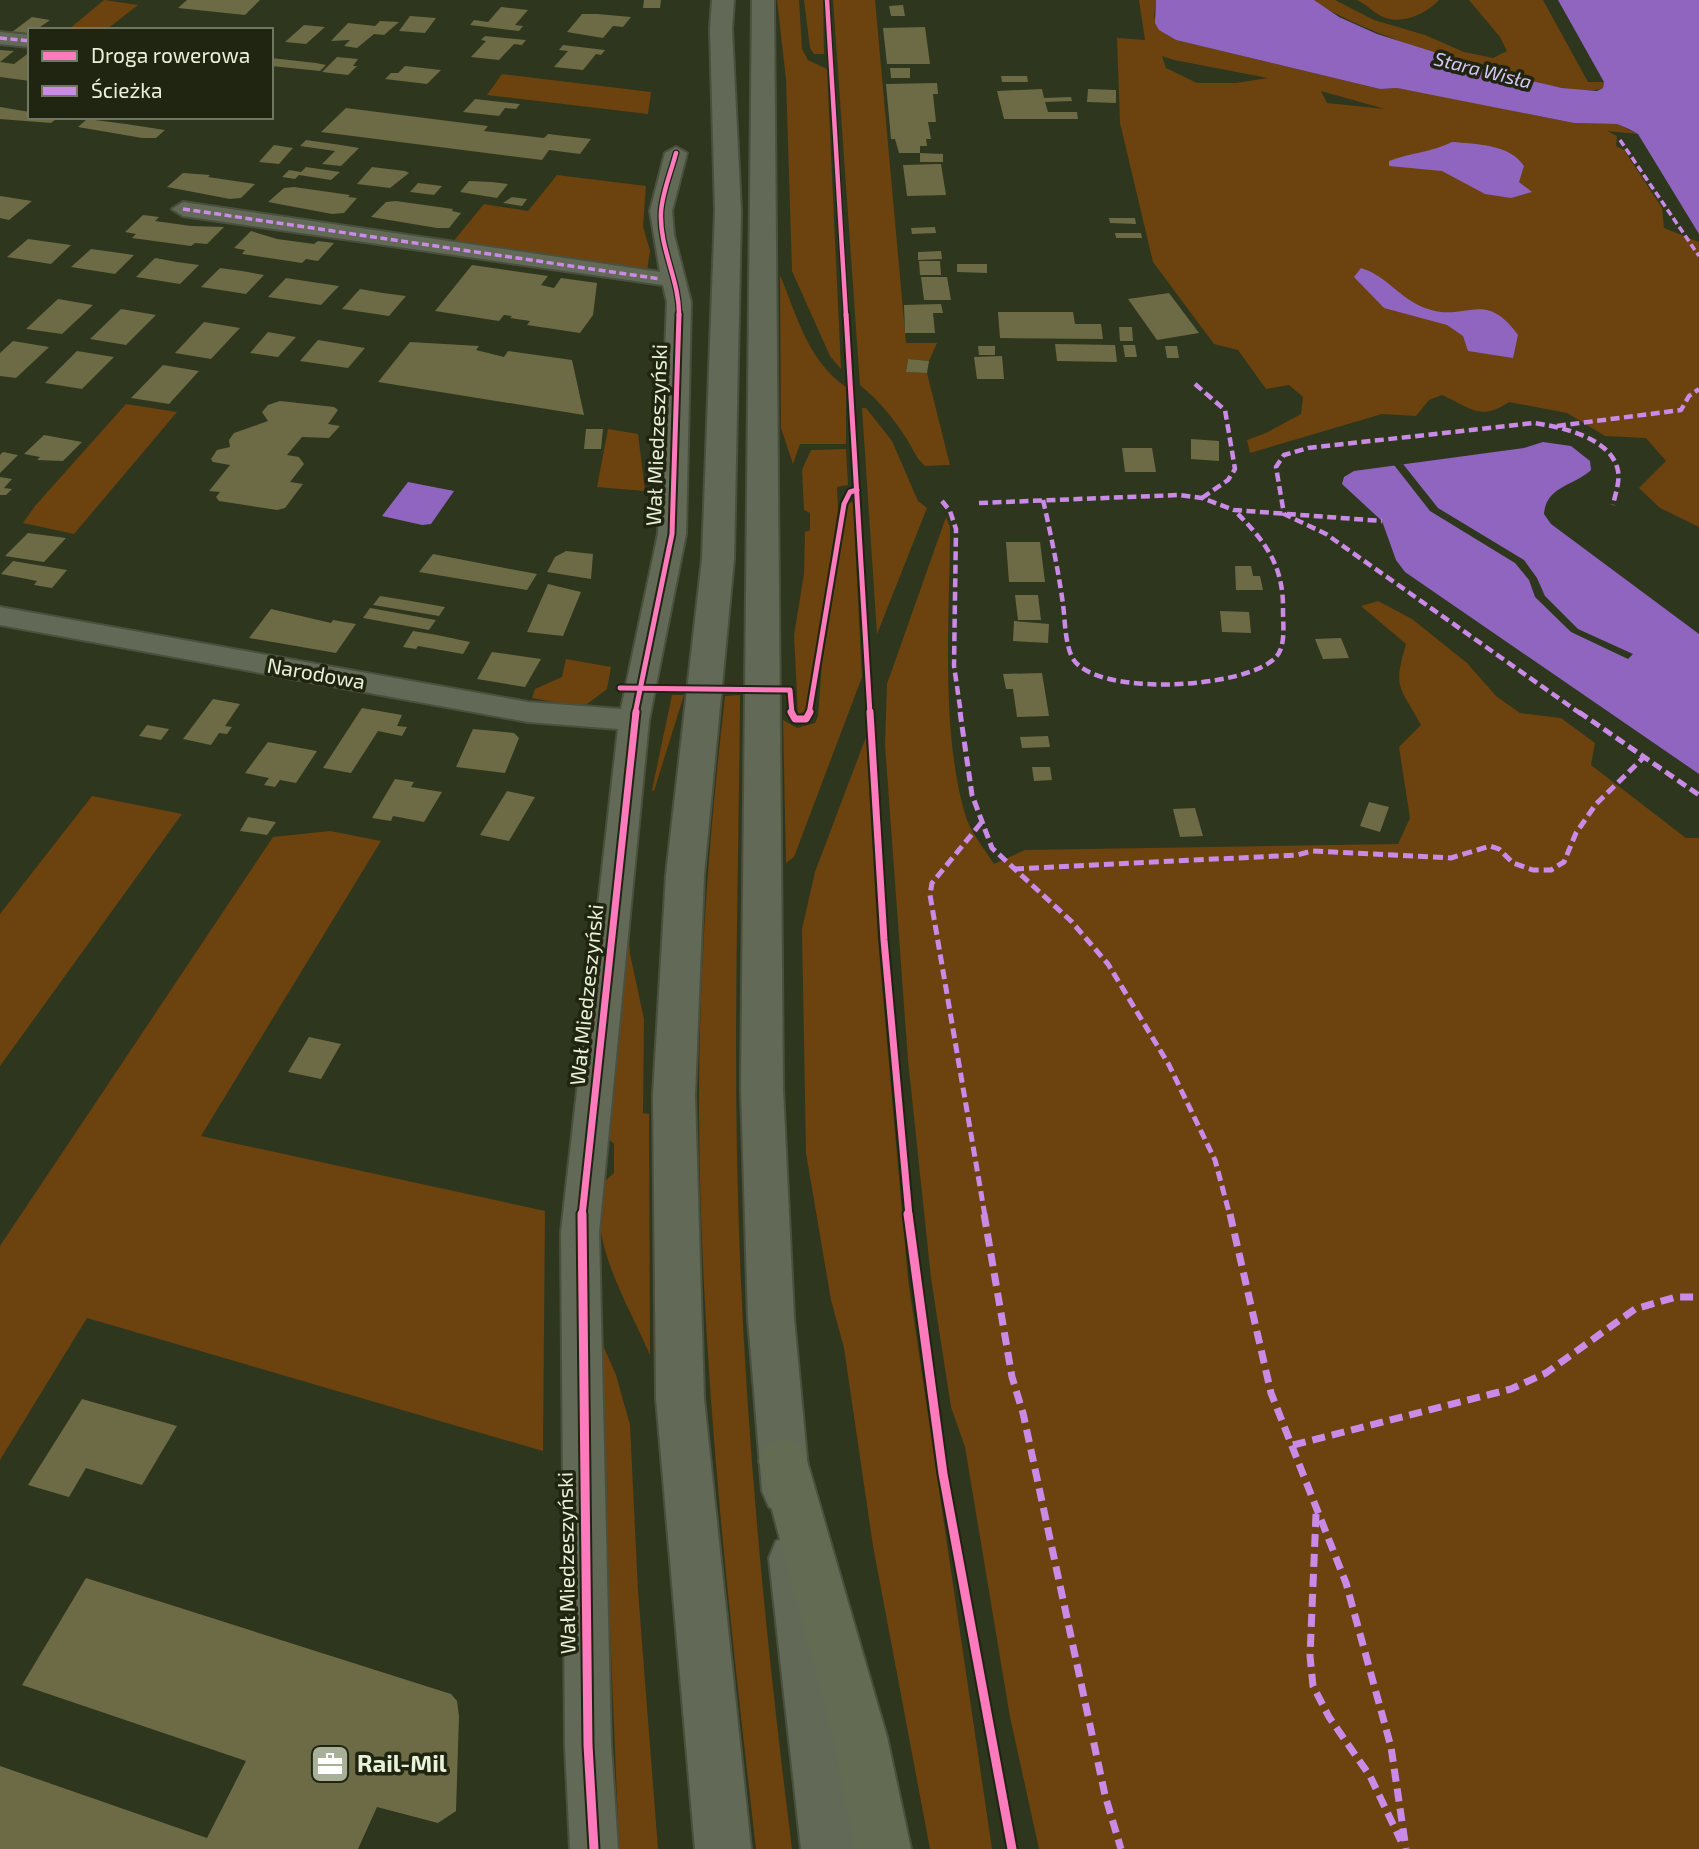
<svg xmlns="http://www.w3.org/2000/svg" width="1699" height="1849" viewBox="0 0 1699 1849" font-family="'Exo 2',sans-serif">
<rect width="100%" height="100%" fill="#2f361e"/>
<!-- green -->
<g fill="#6c420e" fill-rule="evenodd">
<polygon points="104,0 138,5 106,30 68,30"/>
<polygon points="777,0 799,0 802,49 808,60 827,69 841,369 830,356 792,271 786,79"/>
<polygon points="804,0 823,0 824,54 814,54 810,48"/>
<path d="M 833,0 L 875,0 L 906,343 L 937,343 L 929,361 L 908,359 L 906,372 L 927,373 L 950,465 L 925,466 C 915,457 912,446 904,435 C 892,416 877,399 860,385 Z"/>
<path d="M 1139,0 L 1156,0 L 1154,17 L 1176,40 L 1380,89 L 1397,88 L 1441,96 L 1574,123 L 1617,124 L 1638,134 L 1607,131 L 1617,136 L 1616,146 L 1624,150 L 1662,208 L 1664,228 L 1699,242 L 1699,527 L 1660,508 L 1639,488 L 1666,461 L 1646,438 L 1605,436 L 1567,413 L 1509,402 C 1479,422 1470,407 1442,395 L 1429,400 L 1416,416 L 1382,414 L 1250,453 L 1247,440 L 1266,433 L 1301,414 L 1303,397 L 1289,385 L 1266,389 L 1238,350 L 1214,344 L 1153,262 L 1120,123 L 1117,38 L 1145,40 ZM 1162,56 L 1174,60 L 1268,78 L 1236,83 L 1197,83 L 1166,68 ZM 1321,91 L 1385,109 L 1327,103 Z"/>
<path d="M 1314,0 L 1335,0 L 1374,20 L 1425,35 L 1464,52 L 1493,58 L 1507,51 L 1500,37 L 1469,0 L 1543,0 L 1588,82 L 1604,82 L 1603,88 C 1565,104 1346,29 1314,0 Z"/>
<path d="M 1357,0 L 1439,0 C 1426,14 1401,26 1381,16 C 1373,12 1366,4 1357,0 Z"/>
<polygon points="502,74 651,92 648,114 487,95"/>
<polygon points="557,175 646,186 643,226 650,251 647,271 452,243 484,204 528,211"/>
<path d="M 780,275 C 797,316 808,361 846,387 L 846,444 L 800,444 L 793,464 L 781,428 Z"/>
<polygon points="126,404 177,412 74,534 23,523 35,506"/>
<polygon points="862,408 866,408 892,441 918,501 927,508 877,634"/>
<polygon points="608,429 638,434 645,491 597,487"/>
<polygon points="846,449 848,485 837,487 838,510 807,711 798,714 794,635 804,574 805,532 810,530 810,513 804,510 802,470 811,450"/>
<polygon points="853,502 862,677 794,857 786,863 783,720 797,728 815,723 818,716 822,664 848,503"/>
<path d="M 946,517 L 950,527 C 950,617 940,727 965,814 C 970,832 984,848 994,864 L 1025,850 L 1398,844 L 1410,818 L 1399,747 L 1421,725 C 1399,685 1393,689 1406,644 L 1361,606 L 1378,601 L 1412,619 L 1467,663 L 1496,696 L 1520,713 L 1561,718 L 1595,743 L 1591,765 L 1686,838 L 1699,838 L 1699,1849 L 1039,1849 L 1010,1717 L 965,1447 L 951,1407 L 931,1278 L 908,1060 L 885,745 L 887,684 Z"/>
<polygon points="566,659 611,667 607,689 587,704 575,706 532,698 535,689 562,677"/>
<polygon points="672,695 684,695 654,791 652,790"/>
<path d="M 740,695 C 739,848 734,1001 737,1154 C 741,1386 763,1619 792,1849 L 756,1849 C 728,1606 701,1364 699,1119 C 698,978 709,836 725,696 Z"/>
<polygon points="866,737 878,940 908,1279 992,1849 930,1849 873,1546 844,1348 831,1300 806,1153 802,929 815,872"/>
<polygon points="92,796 182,814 0,1066 0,914"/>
<polygon points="330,831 381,841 201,1136 545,1211 543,1451 87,1318 0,1460 0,1246 273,837"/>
<path d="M 625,879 L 630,954 L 644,1019 L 643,1113 L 649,1114 L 650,1355 C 628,1303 588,1243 602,1184 L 614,1173 L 614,1144 L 603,1134 Z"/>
<polygon points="598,1334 616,1375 630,1425 638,1591 658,1849 619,1849"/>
</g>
<!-- water -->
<g fill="#8f65c0">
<polygon points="1156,0 1314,0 1339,17 1377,34 1510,76 1562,88 1597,91 1603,88 1604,82 1558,0 1699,0 1699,234 1638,134 1629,129 1617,124 1574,123 1397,88 1380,89 1176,40 1159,30 1155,23"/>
<path d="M 1452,142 C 1475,144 1510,144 1524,166 L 1519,182 L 1532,192 L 1511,198 L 1485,194 L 1442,171 L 1389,166 L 1389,161 C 1410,153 1433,152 1452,142 Z"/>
<path d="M 1361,268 C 1387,276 1399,298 1425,308 C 1467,324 1483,287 1518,335 L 1513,358 L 1468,351 L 1463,336 L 1447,325 L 1384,308 L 1354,277 Z"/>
<path d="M 1543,442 L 1571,446 L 1590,461 L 1591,470 C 1574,486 1546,486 1544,514 L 1551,524 L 1699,634 L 1699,774 L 1405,572 L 1396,560 L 1382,521 L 1342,484 L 1344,477 L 1354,471 L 1524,448 Z"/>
<polygon points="408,482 454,491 431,524 422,525 382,516"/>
</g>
<!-- pier -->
<polygon fill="#2f361e" points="1403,464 1438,508 1524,560 1537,578 1545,596 1578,629 1633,654 1628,659 1571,632 1535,597 1529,580 1515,563 1430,511 1394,465"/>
<!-- building -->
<g fill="#6c6b45">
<polygon points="187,0 260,0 245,15 178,8"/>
<polygon points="644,0 661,0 660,8 643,8"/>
<polygon points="903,5 905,16 891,16 889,6"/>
<polygon points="501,7 528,10 515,25 523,26 519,31 470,25 474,20 488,22"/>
<polygon points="582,14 597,14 631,17 623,27 613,26 603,38 567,32"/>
<polygon points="410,16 436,18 425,33 399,31"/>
<polygon points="32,17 50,20 36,30 30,30 30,35 12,32"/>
<polygon points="380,21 399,22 384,35 374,34 357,48 344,46 350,40 331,41 348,23 375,26"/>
<polygon points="304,25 325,27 306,44 285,42"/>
<polygon points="925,27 930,64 887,64 883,28"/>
<polygon points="485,36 526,40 522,45 514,44 499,60 471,57 486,41 481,40"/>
<polygon points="563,45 605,50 601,55 596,54 583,70 554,67 568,51 559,50"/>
<polygon points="0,50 14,51 0,62 14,64 30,52 30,81 0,77"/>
<polygon points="337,57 358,59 353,66 357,66 348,75 322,72"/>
<polygon points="271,58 316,63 326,65 320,71 271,66"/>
<polygon points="405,66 441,70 427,84 385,79 391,73 398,73"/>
<polygon points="890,68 910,68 910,78 891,78"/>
<polygon points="1001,76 1027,76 1028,82 1002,82"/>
<polygon points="937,83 938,94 933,94 936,122 928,122 931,139 926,139 927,146 920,146 920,153 899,153 895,139 891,139 886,84"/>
<polygon points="1042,89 1044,98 1071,97 1072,101 1045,102 1048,112 1077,112 1078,119 1004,119 997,91"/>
<polygon points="1088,89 1116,90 1116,103 1087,102"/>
<polygon points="475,99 520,104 516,109 505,108 499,116 463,112"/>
<polygon points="0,107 30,112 30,117 59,117 51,123 0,119"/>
<polygon points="346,108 488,126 484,131 544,138 548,134 591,139 580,154 549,150 542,160 321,132"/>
<polygon points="87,119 126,124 165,130 156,138 142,138 78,127"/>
<polygon points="306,140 341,145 359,148 341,166 322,164 335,151 300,146"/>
<polygon points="274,145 293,148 279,164 259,162"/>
<polygon points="920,153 943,154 943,162 920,162"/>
<polygon points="941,164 946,195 907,196 903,165"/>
<polygon points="306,167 340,172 331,180 299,175 295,179 282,177 289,170 301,172"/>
<polygon points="372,167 405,171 409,173 390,188 357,184"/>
<polygon points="183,173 210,175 208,177 255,184 241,198 230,199 167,187"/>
<polygon points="469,181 492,182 508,184 497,198 460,192"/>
<polygon points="418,183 442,186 434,195 410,192"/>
<polygon points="294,187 350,195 348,197 357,198 344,213 332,214 268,202 284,188"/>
<polygon points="0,196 32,201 9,220 0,218"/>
<polygon points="512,197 527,199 522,206 503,203"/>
<polygon points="396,201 453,209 452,211 461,213 449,228 437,228 371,217 386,202"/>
<polygon points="143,215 159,217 155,221 191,226 224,227 207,244 195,243 191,246 132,238 136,234 125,232"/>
<polygon points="1109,218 1135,218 1136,224 1110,223"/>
<polygon points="935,227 936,233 912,234 911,228"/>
<polygon points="251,231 277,239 314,244 318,241 334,243 318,261 306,259 302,263 242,254 245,250 234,248"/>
<polygon points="1115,233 1141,233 1142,238 1116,238"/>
<polygon points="28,239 49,242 71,245 51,264 7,257"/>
<polygon points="91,249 113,252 134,255 115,274 71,267"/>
<polygon points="941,251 942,259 918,260 918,252"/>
<polygon points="155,258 177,262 199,265 180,284 136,277"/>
<polygon points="919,261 940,261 941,275 920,275"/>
<polygon points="957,264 987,264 987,273 957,272"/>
<polygon points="472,265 548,276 541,285 554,288 561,278 597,283 593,315 580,333 527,325 530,321 510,318 512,316 504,315 499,321 435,311"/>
<polygon points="220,268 242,271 264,275 246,294 201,287"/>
<polygon points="921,277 947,277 951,300 924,300"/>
<polygon points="286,278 312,282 339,286 321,305 268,297"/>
<polygon points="360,289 383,293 406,296 389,316 342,309"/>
<polygon points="1169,293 1199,333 1157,340 1128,299"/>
<polygon points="58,299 93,305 62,334 26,329"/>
<polygon points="941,304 943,313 933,313 935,333 905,333 904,305"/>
<polygon points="121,309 156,315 126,345 90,339"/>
<polygon points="998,312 1073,312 1075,324 1101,324 1103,339 1000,338"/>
<polygon points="204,322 240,328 211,359 175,353"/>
<polygon points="1119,327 1132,327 1133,341 1120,341"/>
<polygon points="268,332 296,337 278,357 250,353"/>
<polygon points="318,340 342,344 365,348 348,368 300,361"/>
<polygon points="13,341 49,347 16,378 0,376 0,353"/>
<polygon points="410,342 479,346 476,350 504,357 508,351 572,360 584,415 378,382"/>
<polygon points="1055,344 1115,345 1117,362 1057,361"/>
<polygon points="1123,345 1135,345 1137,357 1125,357"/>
<polygon points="978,346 995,346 995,355 979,355"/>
<polygon points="1165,346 1177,346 1179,358 1167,358"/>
<polygon points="77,351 114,357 82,389 45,383"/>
<polygon points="1002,356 1004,379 977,379 974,357"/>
<polygon points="908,359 929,361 927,373 906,372"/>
<polygon points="163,365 199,371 169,404 131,398"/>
<polygon points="280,401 334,407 338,410 328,424 340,426 329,438 302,437 287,455 299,457 304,464 290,482 303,484 285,508 277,510 219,501 216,497 220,492 209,491 230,465 213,462 211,459 217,450 230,447 229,440 234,433 268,421 262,412 268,405"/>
<polygon points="586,429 603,429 601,449 584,449"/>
<polygon points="44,435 82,442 63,461 37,460 40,457 24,454"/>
<polygon points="1191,439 1219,441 1219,461 1191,459"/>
<polygon points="1122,448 1152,448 1156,472 1125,472"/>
<polygon points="3,452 18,455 0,473 0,455"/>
<polygon points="0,477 12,479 4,488 12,489 6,495 0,495"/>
<polygon points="28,533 66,538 44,562 5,556"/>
<polygon points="1006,542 1040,542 1045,582 1009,582"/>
<polygon points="566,551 593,554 591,579 547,572 555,557"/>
<polygon points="433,554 510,569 537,574 527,590 419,572"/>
<polygon points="13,561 67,570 52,588 34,585 37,581 1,574"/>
<polygon points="1235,566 1251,566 1253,576 1260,576 1263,590 1236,590"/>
<polygon points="548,584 581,592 563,636 527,632"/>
<polygon points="1015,595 1038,595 1041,620 1018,620"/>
<polygon points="380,596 411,601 445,607 439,616 373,605"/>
<polygon points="370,608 436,620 429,630 363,618"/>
<polygon points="271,609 331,623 333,620 356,624 336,653 249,638"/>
<polygon points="1220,611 1249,612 1251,633 1222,632"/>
<polygon points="1014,621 1049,624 1048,643 1013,641"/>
<polygon points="413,631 437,635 470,642 463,654 418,646 416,649 403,647"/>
<polygon points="1341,638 1349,658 1323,659 1315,639"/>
<polygon points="492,652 541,659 525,687 477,679"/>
<polygon points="1042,673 1049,716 1017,717 1013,689 1006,689 1003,674"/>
<polygon points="213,699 240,704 225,726 232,727 227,734 219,733 211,745 183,739"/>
<polygon points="362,708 402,715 397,726 407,727 402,736 378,731 351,773 323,768"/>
<polygon points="147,725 169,729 161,740 139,736"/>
<polygon points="473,729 514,733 519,738 505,773 456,767"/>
<polygon points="1048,736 1050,747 1022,748 1020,737"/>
<polygon points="268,742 317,751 296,783 280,780 275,787 264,785 269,778 245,773"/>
<polygon points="1032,767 1050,767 1052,780 1034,781"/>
<polygon points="395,779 414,782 411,787 442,792 424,822 393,816 391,821 372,818"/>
<polygon points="507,791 535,797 509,841 480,835"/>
<polygon points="1369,802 1389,807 1380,832 1360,826"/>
<polygon points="1195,808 1203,836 1180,837 1173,809"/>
<polygon points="248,817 276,822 267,835 240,831"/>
<polygon points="309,1037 341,1044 321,1079 288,1072"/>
<polygon points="82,1399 177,1426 142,1485 86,1468 69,1497 28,1485"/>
<polygon points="86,1578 451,1694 457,1701 459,1716 456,1811 438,1823 377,1807 358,1849 0,1849 0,1766 207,1838 246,1761 22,1685"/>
</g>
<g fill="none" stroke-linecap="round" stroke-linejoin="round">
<!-- street casing -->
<g stroke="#4a503d" stroke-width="4">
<g id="street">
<polygon points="0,32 30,35 30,47 0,44"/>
<polygon points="676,147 687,153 672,211 674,235 691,302 686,534 649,720 599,1232 611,1745 618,1849 570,1849 565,1745 561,1232 618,729 528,722 0,625 0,607 528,702 621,709 658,534 667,302 663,285 183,216 172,209 183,202 660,272 650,211 665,153"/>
</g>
</g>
<!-- secondary casing -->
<g stroke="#4a503d" stroke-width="4">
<g id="secondary">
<polygon points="712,0 734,0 732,29 741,211 734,559 704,875 695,1095 704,1398 751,1849 695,1849 656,1398 653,1095 666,875 702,559 715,211 710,29"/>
<polygon points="752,0 774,0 783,1089 794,1318 810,1491 803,1507 786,1514 769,1507 762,1491 748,1318 741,1089"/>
<polygon points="794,1534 812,1541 819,1558 857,1849 801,1849 769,1558 776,1541"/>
</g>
</g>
<!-- primary casing -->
<g stroke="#4a503d" stroke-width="4">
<polygon id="primary" points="783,1439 800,1445 807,1461 887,1737 911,1849 855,1849 833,1737 759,1461 766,1445"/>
</g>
<!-- street -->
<use href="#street" fill="#636957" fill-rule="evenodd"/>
<!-- secondary -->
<use href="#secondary" fill="#636957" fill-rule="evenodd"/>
<!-- primary -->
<use href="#primary" fill="#646b53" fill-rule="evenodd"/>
<!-- quiet-far3 -->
<g stroke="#ca8be6" stroke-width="3.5" stroke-dasharray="7 3.5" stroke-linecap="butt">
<polyline points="0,38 30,41"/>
<polyline points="1620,140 1699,256"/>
<polyline points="183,209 660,279"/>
</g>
<!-- quiet-far2 -->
<g stroke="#ca8be6" stroke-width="4.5" stroke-dasharray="9 4.5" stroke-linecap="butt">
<polyline points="1195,384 1225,410 1235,469 1228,480 1202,498"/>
<polyline points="1557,426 1681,410 1689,396 1699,389"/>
<path d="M 1043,500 C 1051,535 1058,569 1063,604 C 1065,620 1065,643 1072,657 C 1092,698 1248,689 1276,657 C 1286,646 1283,625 1283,611 C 1284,565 1265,541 1234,510"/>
<polyline points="942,501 950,511 956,529 954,666 961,714"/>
<polyline points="979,503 1179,495 1202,498 1234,510 1382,521"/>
<path d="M 1581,714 L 1326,534 L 1284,514 L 1276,467 L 1284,455 L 1308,448 L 1534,423 C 1562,427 1612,438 1618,471 C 1620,482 1615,495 1613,505"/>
</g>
<!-- quiet-far1 -->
<g stroke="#ca8be6" stroke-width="5" stroke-dasharray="10 5" stroke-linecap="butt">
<polyline points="960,712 972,795 992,848 1071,921 1108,964 1169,1065 1215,1160 1230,1216"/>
<polyline points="1579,712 1699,795"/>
<polyline points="981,823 932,883 930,895 985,1216"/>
<polyline points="1014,869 1297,855 1312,851 1451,858 1490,846 1499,849 1513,863 1533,870 1551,870 1564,862 1576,833 1596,804 1644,757"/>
</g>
<!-- quiet -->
<g stroke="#ca8be6" stroke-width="7" stroke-dasharray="13 7" stroke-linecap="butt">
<polyline points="984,1214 1012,1377 1023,1413 1105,1795 1121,1849"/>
<polyline points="1230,1214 1271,1393 1346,1583 1391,1747 1406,1849"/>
<polyline points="1293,1445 1511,1389 1546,1373 1635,1309 1676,1297 1699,1297"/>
<polyline points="1316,1514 1310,1656 1313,1686 1329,1717 1370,1776 1401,1841"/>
</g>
<!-- cycleway-far3 casing -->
<g stroke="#1f2511" stroke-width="7">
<g id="cycleway-far3">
<polyline points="827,0 846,316"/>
<path d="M 676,153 C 671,172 662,193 661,212 C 659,248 680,281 679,316"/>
</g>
</g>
<!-- cycleway-far2 casing -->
<g stroke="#1f2511" stroke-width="9">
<g id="cycleway-far2">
<polyline points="846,314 870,714"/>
<polyline points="620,688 790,690 792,714"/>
<polyline points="635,714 672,534 679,314"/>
<polyline points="809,714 844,504 850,492 857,490"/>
</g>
</g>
<!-- cycleway-far1 casing -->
<g stroke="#1f2511" stroke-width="11">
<g id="cycleway-far1">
<polyline points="791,712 795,719 806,719 810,712"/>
<polyline points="870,712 884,940 909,1216"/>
<polyline points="582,1216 636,712"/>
</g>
</g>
<!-- cycleway casing -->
<g stroke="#1f2511" stroke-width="13">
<g id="cycleway">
<polyline points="582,1214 588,1745 594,1849"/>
<polyline points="908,1214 943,1474 1012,1849"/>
</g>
</g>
<!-- cycleway-far3 -->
<use href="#cycleway-far3" stroke="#fd7abc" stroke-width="4.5"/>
<!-- cycleway-far2 -->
<use href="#cycleway-far2" stroke="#fd7abc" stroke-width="5"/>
<!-- cycleway-far1 -->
<use href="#cycleway-far1" stroke="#fd7abc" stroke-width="7"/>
<!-- cycleway -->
<use href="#cycleway" stroke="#fd7abc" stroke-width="9"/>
</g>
<!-- icons -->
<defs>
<g id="office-square" transform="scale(2.0125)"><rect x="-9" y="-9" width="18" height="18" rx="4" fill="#a8b097" stroke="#1f2511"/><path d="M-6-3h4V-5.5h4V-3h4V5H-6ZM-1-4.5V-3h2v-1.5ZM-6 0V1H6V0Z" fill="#fff"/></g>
</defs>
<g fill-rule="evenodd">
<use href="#office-square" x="330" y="1764"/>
</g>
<g text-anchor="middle" stroke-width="7" stroke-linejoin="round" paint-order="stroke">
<!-- far-water labels -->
<g font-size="19" font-style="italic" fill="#dcc8fb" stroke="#1f2511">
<text transform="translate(1483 70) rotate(14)" y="7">Stara Wisła</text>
</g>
<!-- street labels -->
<g font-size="21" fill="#e9f2d8" stroke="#1f2511">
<text transform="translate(657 435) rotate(-88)" y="7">Wał Miedzeszyński</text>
<text transform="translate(316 674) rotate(10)" y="7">Narodowa</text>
<text transform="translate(587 995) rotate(-84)" y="7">Wał Miedzeszyński</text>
<text transform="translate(567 1563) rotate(-91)" y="7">Wał Miedzeszyński</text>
</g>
<!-- near-poi labels -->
<g font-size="24" font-weight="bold" fill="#e9f2d8" stroke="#1f2511" text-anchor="start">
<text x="357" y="1772">Rail-Mil</text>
</g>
</g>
<!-- legend -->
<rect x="28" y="28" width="245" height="91" fill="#1f2511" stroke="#707761" stroke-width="2"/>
<rect x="42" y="51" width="35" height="10" fill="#fd7abc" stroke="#707761" stroke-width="2"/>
<text x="91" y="63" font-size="21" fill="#e9f2d8">Droga rowerowa</text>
<rect x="42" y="86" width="35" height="10" fill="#ca8be6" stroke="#707761" stroke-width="2"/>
<text x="91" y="98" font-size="21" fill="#e9f2d8">Ścieżka</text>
</svg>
